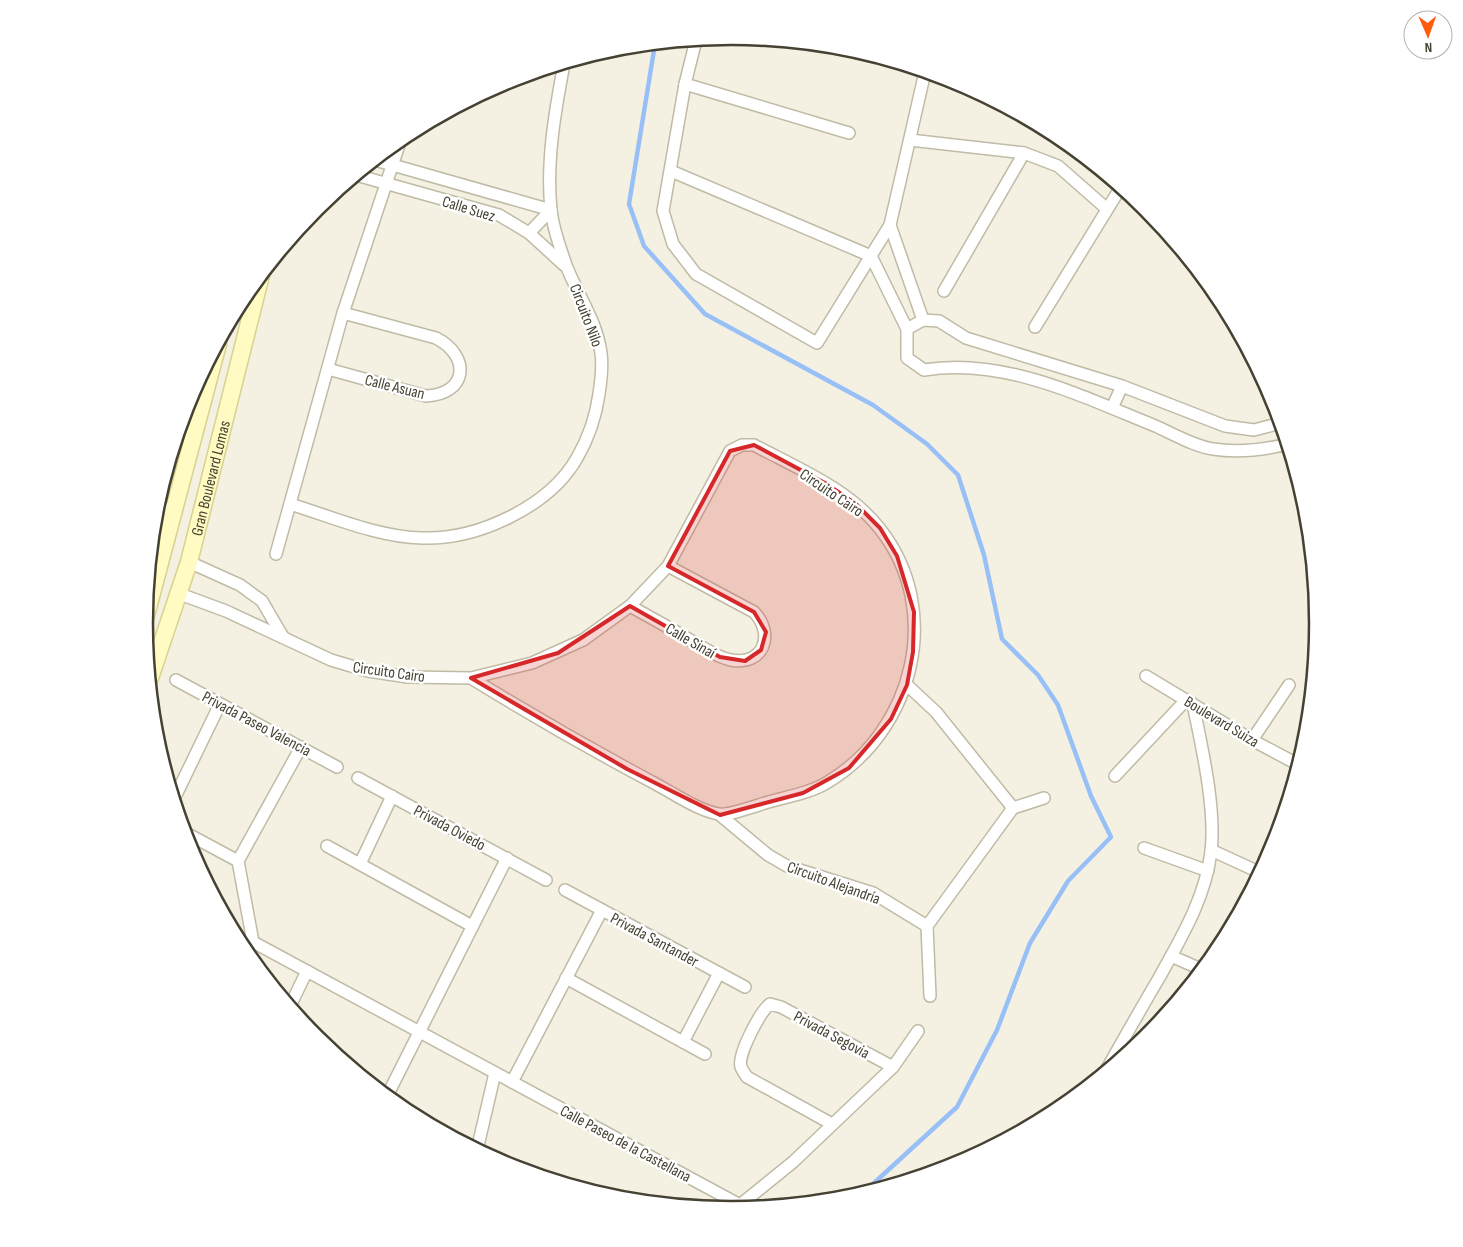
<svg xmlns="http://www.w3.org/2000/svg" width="1463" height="1247" viewBox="0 0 1463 1247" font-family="'Sofia Sans Condensed',sans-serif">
<rect width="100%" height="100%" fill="#f4f1e3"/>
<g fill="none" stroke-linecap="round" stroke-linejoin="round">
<!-- stream -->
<polyline stroke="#98c0f7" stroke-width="4.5" points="655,44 629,204 644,246 705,314 873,405 927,444 958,475 984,555 1002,639 1038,675 1058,705 1091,796 1111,837 1068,881 1030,943 997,1030 957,1107 862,1194"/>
<!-- minor casing -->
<g stroke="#c0bba5" stroke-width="14">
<g id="minor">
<polyline points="696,40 685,84 663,211 673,244 696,274 817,343 890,225 925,72"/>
<polyline points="685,84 849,133"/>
<polyline points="910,140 1024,153 1058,166 1107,209"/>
<polyline points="375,160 551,210"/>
<polyline points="671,171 871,256 907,329"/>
<polyline points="356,175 499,215 529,233 564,265"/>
<polyline points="890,225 923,320"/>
<polyline points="529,233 551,210"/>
<polyline points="944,291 1024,153"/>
<polyline points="1035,327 1121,187"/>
<path d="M 328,369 L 426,396 C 468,394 471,356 436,338 L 343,313"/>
<polyline points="1112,408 1122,386"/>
<path d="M 1281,423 L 1254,430 L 1225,426 L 1122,386 L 966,338 L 939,321 L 923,320 L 907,329 L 907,358 L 924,370 C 1003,357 1081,396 1153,425 C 1172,433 1193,446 1213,449 C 1238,453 1263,450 1288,444"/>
<path d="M 290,504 C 332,517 378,537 422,538 C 477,540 549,507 577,458 C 588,439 596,416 599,394 C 601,381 603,367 601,353 C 597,321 577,294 566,265 C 560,247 553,229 551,210 C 546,162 555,111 564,64"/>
<polyline points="154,522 176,503"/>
<polyline points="276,554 343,313 401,139"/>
<polyline points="189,562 240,585 262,601 283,637"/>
<path d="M 180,594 L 226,611 L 331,660 L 368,671 L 408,677 L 471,678 L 532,663 L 583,640 L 630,606 L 668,566 L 730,451 L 742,445 L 754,445 C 797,468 849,489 880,529 C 944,610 914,730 828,782 C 812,792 791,796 772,801 C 760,804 730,816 719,814 C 699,811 673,793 654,783 C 592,750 531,715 471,678"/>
<path d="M 630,606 C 652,618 675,631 697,644 C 707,650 719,658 731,660 C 764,666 775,634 754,612 L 668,566"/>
<polyline points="1146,676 1252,740 1299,765"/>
<polyline points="176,680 337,767"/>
<polyline points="907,685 936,712 1013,808"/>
<polyline points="1252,740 1289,685"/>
<polyline points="1115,776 1186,700"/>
<polyline points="358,778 546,880"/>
<polyline points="174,799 220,704"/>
<polyline points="720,815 768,855 787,866 873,893 927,926"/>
<polyline points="184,832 238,861"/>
<polyline points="327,846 472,926"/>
<polyline points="1144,848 1208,871"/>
<polyline points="1211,850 1261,873"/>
<polyline points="360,864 392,796"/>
<polyline points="565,890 745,987"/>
<polyline points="238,940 253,942 740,1205"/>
<polyline points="253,942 238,861 301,747"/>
<polyline points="1171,956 1203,970"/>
<polyline points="566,978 705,1054"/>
<polyline points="930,996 927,926 1013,808 1044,798"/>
<polyline points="290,1006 307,971"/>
<polyline points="683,1042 719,973"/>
<path d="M 1104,1074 C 1122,1042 1140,1010 1159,978 C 1181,938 1205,899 1211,852 C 1216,808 1202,748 1193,704"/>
<polyline points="512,1082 602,910"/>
<polyline points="387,1096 507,858"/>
<path d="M 832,1124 L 747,1077 C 745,1074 742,1070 741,1067 C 737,1055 760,1012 770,1004 L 781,1007 L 893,1067"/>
<polyline points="477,1150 495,1073"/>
<polyline points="735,1209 793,1162 893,1067 918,1031"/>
</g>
</g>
<!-- secondary casing -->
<g stroke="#d8d28e" stroke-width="19">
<g id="secondary">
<polyline points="144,623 218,344"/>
<path id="s1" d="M 150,678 L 189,562 L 261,275"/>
</g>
</g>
<!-- minor -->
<use href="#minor" stroke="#fff" stroke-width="11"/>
<!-- secondary -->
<use href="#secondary" stroke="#fffbc2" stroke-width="16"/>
</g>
<!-- marked area -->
<path fill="#d62828" fill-opacity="0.2" stroke="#d62828" stroke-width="4" stroke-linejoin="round" d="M 754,445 L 825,483 L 856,504 L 880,528 L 897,556 L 914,612 L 913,652 L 907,685 L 891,719 L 849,768 L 803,793 L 720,815 L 627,769 L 471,678 L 558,653 L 630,606 L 720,657 L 745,661 L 761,650 L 766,632 L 754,612 L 668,566 L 730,451 Z"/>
<g text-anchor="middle" stroke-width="5" stroke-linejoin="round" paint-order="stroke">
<!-- street labels -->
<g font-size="16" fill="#464233" stroke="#fff">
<text transform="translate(469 208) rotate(17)" y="6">Calle Suez</text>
<text transform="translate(587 315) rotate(69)" y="6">Circuito Nilo</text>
<text transform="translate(395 386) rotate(14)" y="6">Calle Asuan</text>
<text dy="6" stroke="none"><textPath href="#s1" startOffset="209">Gran Boulevard Lomas</textPath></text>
<text transform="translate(832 492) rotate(34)" y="6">Circuito Cairo</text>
<text transform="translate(691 640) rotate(30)" y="6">Calle Sinaí</text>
<text transform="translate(389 671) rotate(8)" y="6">Circuito Cairo</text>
<text transform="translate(1222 721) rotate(31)" y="6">Boulevard Suiza</text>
<text transform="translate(257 723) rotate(28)" y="6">Privada Paseo Valencia</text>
<text transform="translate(450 827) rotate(28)" y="6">Privada Oviedo</text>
<text transform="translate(834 882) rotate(20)" y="6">Circuito Alejandría</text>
<text transform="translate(655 939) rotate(28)" y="6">Privada Santander</text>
<text transform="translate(832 1034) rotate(28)" y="6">Privada Segovia</text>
<text transform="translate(626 1143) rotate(28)" y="6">Calle Paseo de la Castellana</text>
</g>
</g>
<!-- crop -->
<path d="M0 0H1463V1247H0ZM153 623a578 578 0 1 1 1156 0a578 578 0 1 1-1156 0Z" fill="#fff" fill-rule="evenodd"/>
<path fill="none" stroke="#464233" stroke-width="2.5" d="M153 623a578 578 0 1 1 1156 0a578 578 0 1 1-1156 0Z"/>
<!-- north arrow -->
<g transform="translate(1428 35) rotate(178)"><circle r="24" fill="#ffffff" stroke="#b5b3ad"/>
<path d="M0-4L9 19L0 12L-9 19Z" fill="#ff5c0f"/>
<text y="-8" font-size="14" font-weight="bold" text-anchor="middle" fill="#464233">N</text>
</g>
</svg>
